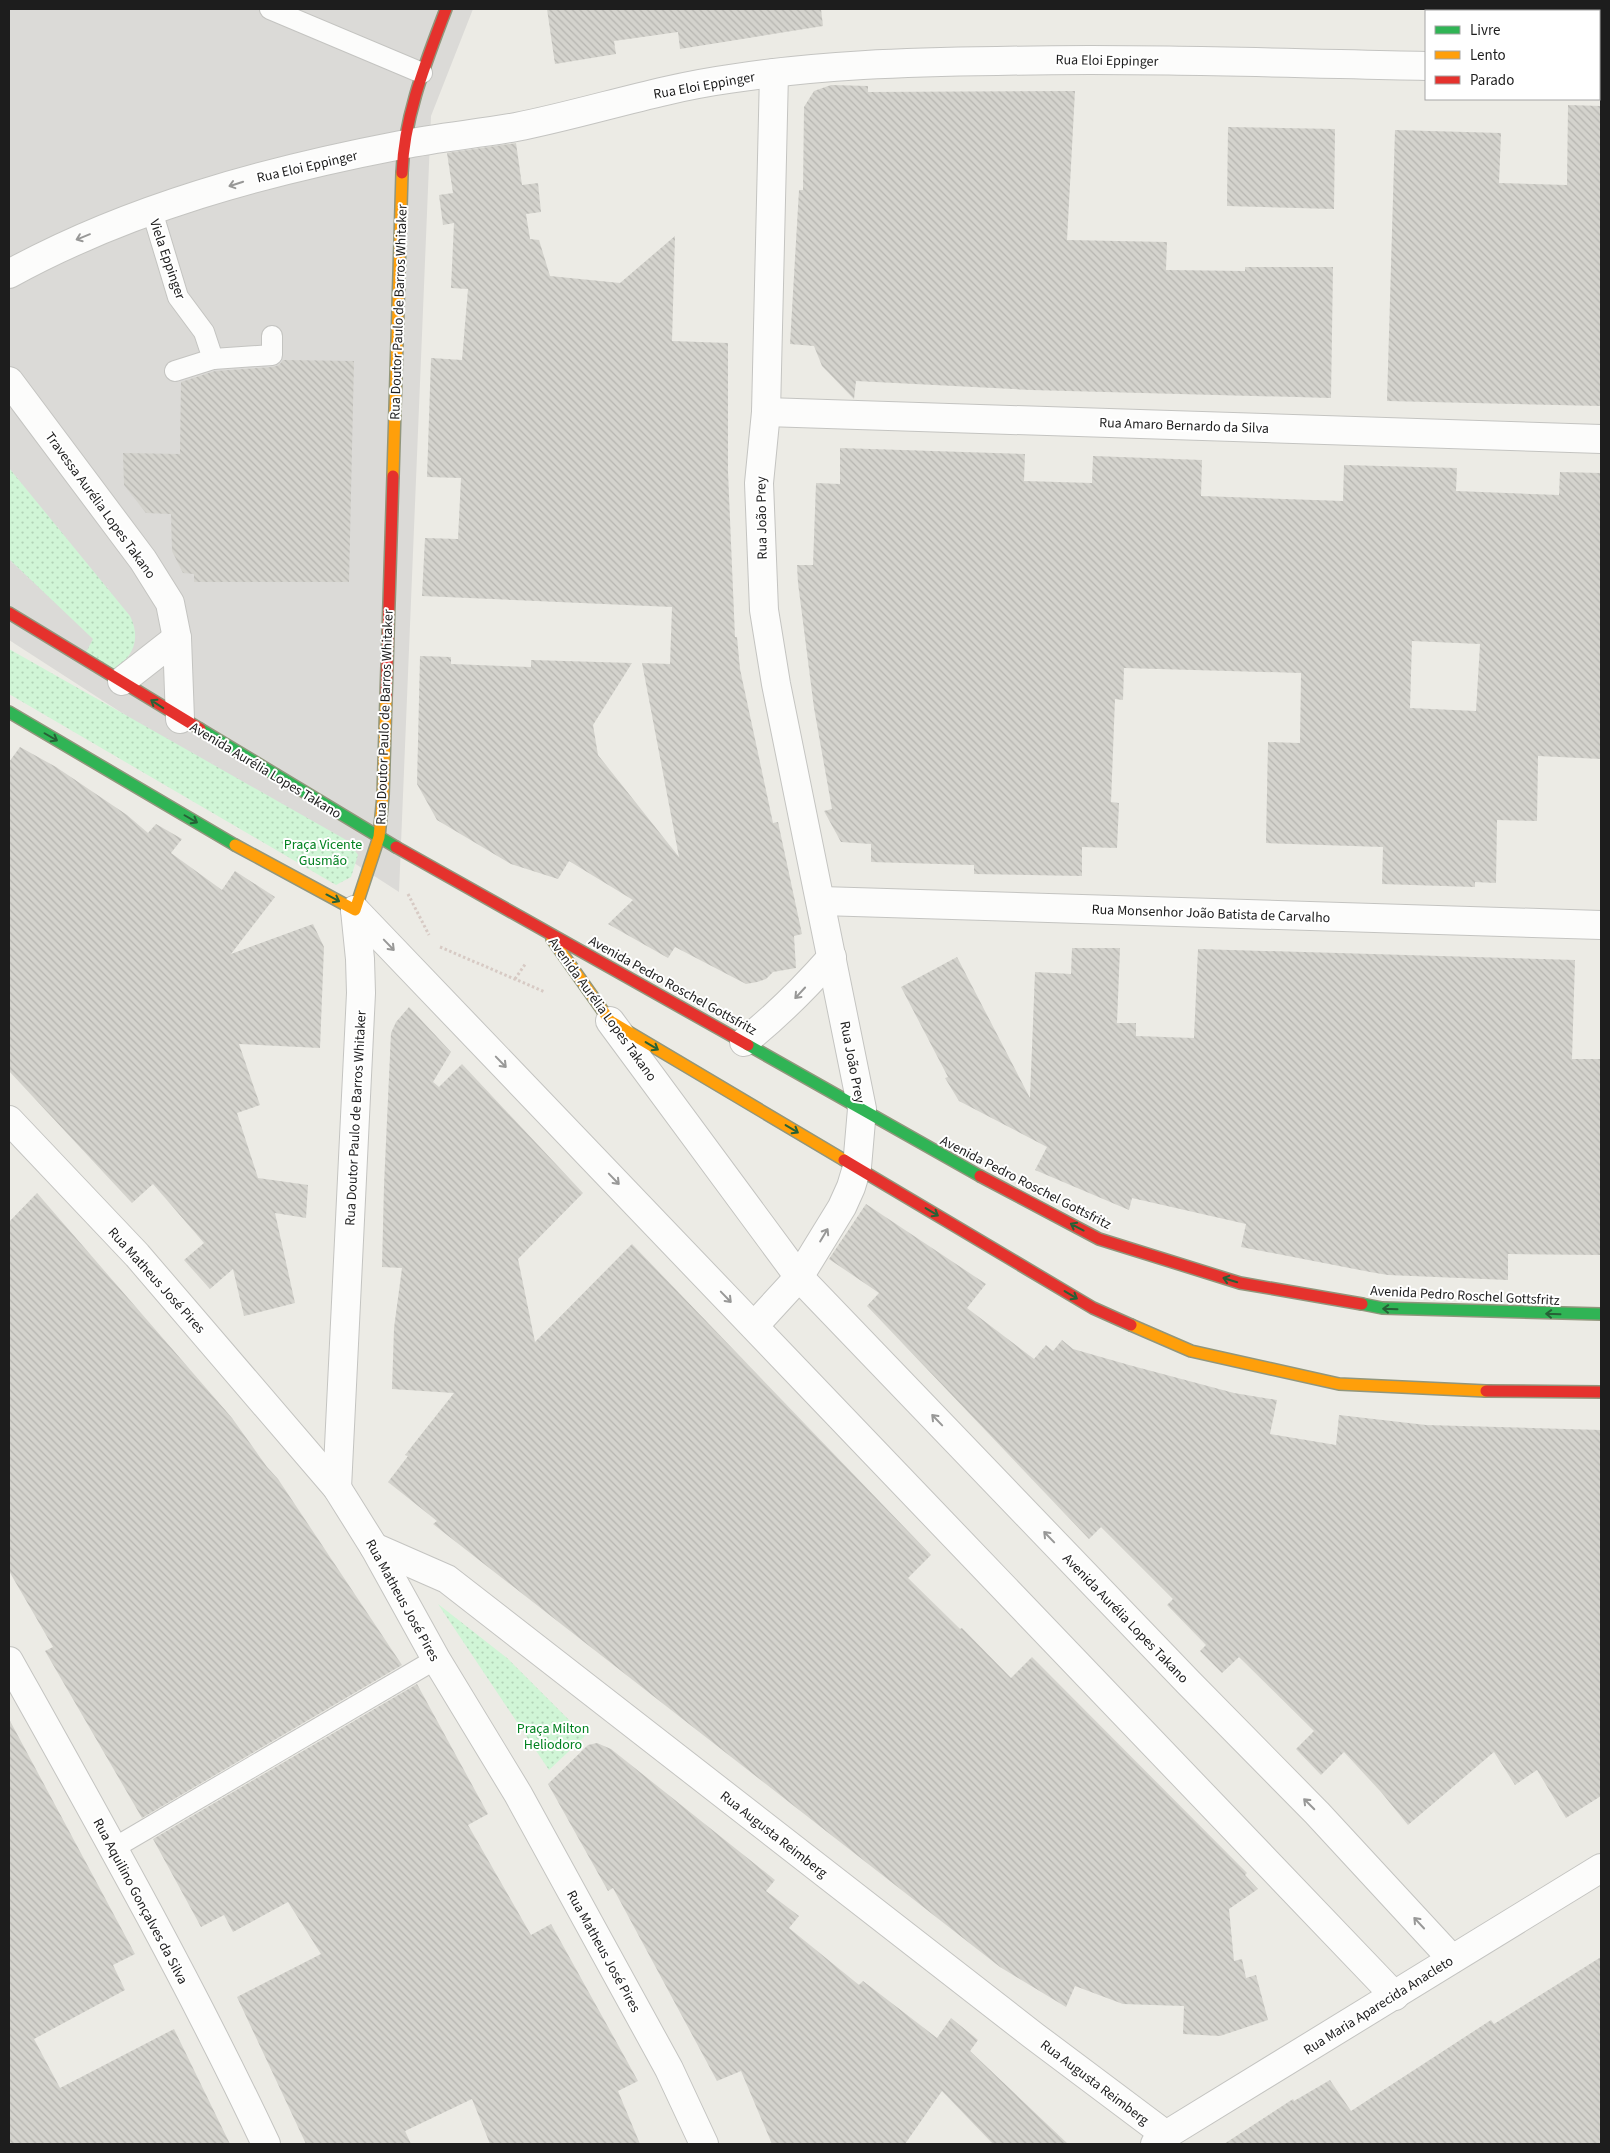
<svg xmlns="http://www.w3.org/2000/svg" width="1610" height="2153" viewBox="0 0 1610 2153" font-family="'Source Sans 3',sans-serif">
<defs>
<pattern id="park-dots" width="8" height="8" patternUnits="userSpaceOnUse" patternTransform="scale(1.25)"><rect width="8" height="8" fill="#d0f5d6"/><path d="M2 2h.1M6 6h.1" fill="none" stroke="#b2d2b7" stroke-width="1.8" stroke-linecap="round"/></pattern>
<pattern id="building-back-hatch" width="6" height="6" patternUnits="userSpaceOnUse" patternTransform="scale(1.25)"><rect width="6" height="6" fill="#d4d3cd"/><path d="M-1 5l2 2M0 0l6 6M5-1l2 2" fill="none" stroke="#b6b5b0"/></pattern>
</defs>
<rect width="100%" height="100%" fill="#ecebe5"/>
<!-- residential -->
<polygon fill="#dbdad7" points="9,9 473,9 431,116 399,892 9,640"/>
<!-- park -->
<g fill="url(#park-dots)">
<path d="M 9,468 L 130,616 C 142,640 132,658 112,672 L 84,656 L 93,639 L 9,559 Z"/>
<polygon points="9,649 348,841 358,855 351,877 336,885 9,694"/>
<polygon points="438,1604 507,1658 585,1736 549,1770"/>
</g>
<!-- building -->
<g fill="url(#building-back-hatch)" fill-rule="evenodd">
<polygon points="547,9 821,9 823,26 680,49 678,32 614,41 616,54 555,64"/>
<polygon points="831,85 868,86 868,92 1075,91 1067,240 1167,242 1166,270 1245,271 1245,267 1333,267 1331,398 1031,390 856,381 854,399 822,366 814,346 790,344 799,190 803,190 804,107 814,91"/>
<polygon points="1568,105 1601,106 1601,406 1387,401 1395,130 1501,133 1499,183 1567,185"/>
<polygon points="1228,127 1335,129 1334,209 1227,206"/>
<polygon points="516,143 522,185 538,183 541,212 526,214 530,239 539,240 550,276 620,283 675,236 672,341 728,343 728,472 735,637 737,637 740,669 773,823 778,822 802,934 794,936 796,968 773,972 766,979 757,982 746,984 675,947 668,958 608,924 633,900 569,861 558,879 511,864 437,820 417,784 420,656 451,657 451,664 531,667 531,660 632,663 593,725 598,755 679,857 642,663 670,664 672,607 422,596 425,538 458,539 461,478 427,477 431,358 462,360 468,289 451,288 454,223 443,225 439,195 453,193 447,153"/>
<polygon points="283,360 354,361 349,582 194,582 194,574 183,573 172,551 171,514 146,513 124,485 123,453 180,454 181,382 215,371 273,367 279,365"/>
<path d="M 840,448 L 1025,454 L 1024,481 L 1092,483 L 1093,456 L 1202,460 L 1201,496 L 1343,501 L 1344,465 L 1457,468 L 1456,491 L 1559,495 L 1560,472 L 1601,473 L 1601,759 L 1538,756 L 1537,821 L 1497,820 L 1496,883 L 1475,882 L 1475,887 L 1382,884 L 1383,847 L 1266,843 L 1268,742 L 1300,743 L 1301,673 L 1124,668 L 1123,700 L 1115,699 L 1111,802 L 1119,803 L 1117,848 L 1082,847 L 1082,876 L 974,874 L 974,865 L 871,862 L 871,844 L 841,842 L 824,811 L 832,809 L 814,708 L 798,583 L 797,565 L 813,565 L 816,483 L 840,484 ZM 1412,641 L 1480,644 L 1476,711 L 1410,708 Z"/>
<polygon points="20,747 56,767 127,815 148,833 156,824 182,839 171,853 222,890 235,871 275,897 231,954 313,924 324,947 320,1048 239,1044 260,1105 237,1113 258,1178 308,1185 306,1218 275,1213 295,1303 244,1316 233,1269 210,1289 184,1260 204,1243 153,1184 132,1203 9,1071 9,762"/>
<polygon points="1072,948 1120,948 1117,1023 1136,1023 1136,1036 1194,1038 1198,949 1575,960 1572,1059 1601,1059 1601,1255 1508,1254 1508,1280 1388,1275 1370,1272 1241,1247 1246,1224 1132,1198 1129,1210 1035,1170 1047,1147 959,1101 945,1078 948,1077 901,987 957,957 1030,1098 1035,972 1071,974"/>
<polygon points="409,1007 451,1052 433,1082 439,1087 462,1064 583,1193 518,1259 535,1342 632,1244 931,1555 908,1578 960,1629 962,1628 1011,1678 1032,1657 1247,1873 1245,1875 1258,1889 1229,1909 1234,1961 1242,1959 1246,1978 1256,1975 1268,2020 1220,2036 1183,2034 1184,2006 1123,2004 1075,1986 1066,2007 1000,1967 433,1524 437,1521 388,1482 408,1456 405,1455 454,1393 392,1389 394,1328 402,1268 382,1267 384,1185 391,1033 396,1022"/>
<polygon points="37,1193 232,1418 267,1467 278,1479 402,1665 142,1818 45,1651 53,1647 9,1571 9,1222"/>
<polygon points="866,1204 986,1284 967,1308 1034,1359 1046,1345 1053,1351 1062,1340 1073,1349 1129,1365 1234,1393 1277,1400 1270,1434 1336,1445 1339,1415 1426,1425 1601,1430 1601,1796 1566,1818 1537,1770 1515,1785 1494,1752 1408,1825 1381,1792 1344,1752 1321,1775 1296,1749 1314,1731 1239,1657 1222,1673 1200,1651 1206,1645 1167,1605 1173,1599 1101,1527 1089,1539 867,1306 879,1293 829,1259"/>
<polygon points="417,1684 488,1814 468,1825 531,1935 551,1924 638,2081 618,2091 640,2144 490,2144 472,2099 405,2131 411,2144 306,2144 237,1997 321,1954 288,1902 233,1932 224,1915 201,1927 153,1839"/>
<polygon points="9,1719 135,1954 113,1965 125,1990 34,2039 60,2088 174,2029 230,2144 9,2144"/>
<polygon points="597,1743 611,1749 775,1880 766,1891 799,1916 789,1928 859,1985 863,1981 937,2038 951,2018 978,2040 970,2051 1068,2144 993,2144 942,2091 905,2144 772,2144 741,2071 717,2081 613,1888 608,1891 548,1784 588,1745"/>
<polygon points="1601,1957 1601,2144 1224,2144 1293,2099 1294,2101 1330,2080 1351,2111 1491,2020 1494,2024"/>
</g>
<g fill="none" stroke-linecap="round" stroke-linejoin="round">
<!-- lane casing -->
<g stroke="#c4c4c1" stroke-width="22">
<g id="lane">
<polyline points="270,9 422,73"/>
<polyline points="152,211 178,297 204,332 213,359"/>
<polyline points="175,371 213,359 272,355 272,336"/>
<polyline points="114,1848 436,1659"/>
</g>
</g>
<!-- street casing -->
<g stroke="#c4c4c1" stroke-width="30">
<g id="street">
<polyline points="1599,70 1601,70"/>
<path d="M 9,274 C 129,208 266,171 401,145 C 439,137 478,134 516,127 C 587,113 657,89 729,79 C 818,65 907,62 997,61 C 1140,58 1283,63 1426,66"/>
<polyline points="9,381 143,560 170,603 177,638 180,719"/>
<polyline points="766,412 1601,439"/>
<polyline points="122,681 177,638"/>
<polyline points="821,901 1601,925"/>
<polyline points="355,910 1395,1996"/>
<polyline points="610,1021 799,1277 1189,1683 1317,1813 1452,1959"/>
<path d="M 744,1042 C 778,1015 803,990 832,957"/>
<polyline points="9,1120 137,1255 337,1488 374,1547 436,1659 518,1794 669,2069 704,2144"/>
<polyline points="754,1326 799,1277 842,1207 851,1187 857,1167 862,1109 776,684 764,610 759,483 766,412 774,73"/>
<polyline points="337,1488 361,993 360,959 355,910"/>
<polyline points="374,1547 447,1579 1034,2036 1166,2135"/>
<path d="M 9,1661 C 98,1820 188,1979 266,2144"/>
<polyline points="1155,2144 1166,2135 1601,1868"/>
</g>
</g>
<!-- fast casing -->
<g stroke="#91967c" stroke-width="14">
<g id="fast">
<polyline points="9,712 235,845"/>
<polyline points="200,729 396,847"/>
<polyline points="748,1045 980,1176"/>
<polyline points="1362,1304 1382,1308 1601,1314"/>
</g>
</g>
<!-- slow casing -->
<g stroke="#91967c" stroke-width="14">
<g id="slow">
<polyline points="393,476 402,173"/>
<polyline points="235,845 355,910 379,837 383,796 386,698"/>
<polyline points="552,939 610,1021 844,1160"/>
<polyline points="1131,1325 1191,1351 1339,1384 1486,1391"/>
</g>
</g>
<!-- jam casing -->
<g stroke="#91967c" stroke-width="14">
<g id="jam">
<path d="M 402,173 C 404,116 426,62 446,9"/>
<polyline points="9,613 200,729"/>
<polyline points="386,698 393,476"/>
<polyline points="396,847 748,1045"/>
<polyline points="844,1160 1093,1308 1131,1325"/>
<polyline points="980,1176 1099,1239 1240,1283 1362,1304"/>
<polyline points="1486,1391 1601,1392"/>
</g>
</g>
<!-- path -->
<g stroke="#d7cac4" stroke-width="3" stroke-dasharray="2.5 2.5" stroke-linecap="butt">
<polyline points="408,894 429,935"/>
<polyline points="440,947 545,992"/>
<polyline points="515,979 526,963"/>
</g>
<!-- lane -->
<use href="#lane" stroke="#fcfcfb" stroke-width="20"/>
<!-- street -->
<use href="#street" stroke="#fcfcfb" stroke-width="28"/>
<!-- fast -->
<use href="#fast" stroke="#30b455" stroke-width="11"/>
<!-- slow -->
<use href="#slow" stroke="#ff9f0a" stroke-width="11"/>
<!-- jam -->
<use href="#jam" stroke="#e5322d" stroke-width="11"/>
</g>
<!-- one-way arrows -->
<defs><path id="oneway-shaft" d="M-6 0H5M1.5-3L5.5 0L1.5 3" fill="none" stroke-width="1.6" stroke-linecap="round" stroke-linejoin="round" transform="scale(1.25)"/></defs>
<g stroke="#989897">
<use href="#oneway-shaft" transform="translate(236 184) rotate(162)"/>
<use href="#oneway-shaft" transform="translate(83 237) rotate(158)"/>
<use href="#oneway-shaft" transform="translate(389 945) rotate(46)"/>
<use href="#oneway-shaft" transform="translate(800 993) rotate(133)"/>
<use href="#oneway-shaft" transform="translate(501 1062) rotate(46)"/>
<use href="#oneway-shaft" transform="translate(614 1179) rotate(46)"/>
<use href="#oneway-shaft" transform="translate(824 1235) rotate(-59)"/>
<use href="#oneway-shaft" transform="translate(726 1297) rotate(46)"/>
<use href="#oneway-shaft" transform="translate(937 1420) rotate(-134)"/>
<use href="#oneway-shaft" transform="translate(1049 1537) rotate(-134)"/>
<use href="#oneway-shaft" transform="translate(1309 1804) rotate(-135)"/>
<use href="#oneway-shaft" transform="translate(1419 1923) rotate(-133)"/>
</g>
<g stroke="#266136">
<use href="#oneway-shaft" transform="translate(157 704) rotate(-147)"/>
<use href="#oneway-shaft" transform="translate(51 737) rotate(30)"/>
<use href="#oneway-shaft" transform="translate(191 819) rotate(30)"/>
<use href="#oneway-shaft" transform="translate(333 898) rotate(28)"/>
<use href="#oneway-shaft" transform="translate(652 1046) rotate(31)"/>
<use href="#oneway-shaft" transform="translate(792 1129) rotate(31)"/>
<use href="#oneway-shaft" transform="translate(932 1212) rotate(31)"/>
<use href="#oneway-shaft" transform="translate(1077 1227) rotate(-152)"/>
<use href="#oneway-shaft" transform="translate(1230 1280) rotate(-163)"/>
<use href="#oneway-shaft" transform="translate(1071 1295) rotate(31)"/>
<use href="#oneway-shaft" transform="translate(1390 1309) rotate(-178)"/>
<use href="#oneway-shaft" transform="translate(1553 1314) rotate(-178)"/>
</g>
<g text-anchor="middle" stroke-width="4" stroke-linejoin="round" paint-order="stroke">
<!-- street labels -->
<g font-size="14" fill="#1d1d1d" stroke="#fff">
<text transform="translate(1107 60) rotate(1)" y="5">Rua Eloi Eppinger</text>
<text transform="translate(704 85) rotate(-10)" y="5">Rua Eloi Eppinger</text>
<text transform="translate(307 166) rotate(-13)" y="5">Rua Eloi Eppinger</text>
<text transform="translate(168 259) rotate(71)" y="5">Viela Eppinger</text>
<text transform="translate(398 312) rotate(-88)" y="5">Rua Doutor Paulo de Barros Whitaker</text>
<text transform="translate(1184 425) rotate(2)" y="5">Rua Amaro Bernardo da Silva</text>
<text transform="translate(101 505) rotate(54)" y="5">Travessa Aurélia Lopes Takano</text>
<text transform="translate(761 518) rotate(-91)" y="5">Rua João Prey</text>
<text transform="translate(384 717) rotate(-88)" y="5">Rua Doutor Paulo de Barros Whitaker</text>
<text transform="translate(266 770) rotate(31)" y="5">Avenida Aurélia Lopes Takano</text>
<text transform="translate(1211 913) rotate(2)" y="5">Rua Monsenhor João Batista de Carvalho</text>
<text transform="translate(673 985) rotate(29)" y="5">Avenida Pedro Roschel Gottsfritz</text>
<text transform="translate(603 1009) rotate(54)" y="5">Avenida Aurélia Lopes Takano</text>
<text transform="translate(853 1062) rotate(79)" y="5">Rua João Prey</text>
<text transform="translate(355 1118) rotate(-87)" y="5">Rua Doutor Paulo de Barros Whitaker</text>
<text transform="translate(1026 1182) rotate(27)" y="5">Avenida Pedro Roschel Gottsfritz</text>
<text transform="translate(157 1280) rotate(48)" y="5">Rua Matheus José Pires</text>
<text transform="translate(1465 1295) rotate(3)" y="5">Avenida Pedro Roschel Gottsfritz</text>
<text transform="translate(403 1600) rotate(61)" y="5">Rua Matheus José Pires</text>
<text transform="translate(1126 1618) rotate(46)" y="5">Avenida Aurélia Lopes Takano</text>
<text transform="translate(774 1834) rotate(38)" y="5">Rua Augusta Reimberg</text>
<text transform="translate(141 1901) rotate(62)" y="5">Rua Aquilino Gonçalves da Silva</text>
<text transform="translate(604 1951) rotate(61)" y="5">Rua Matheus José Pires</text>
<text transform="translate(1378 2005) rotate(-32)" y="5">Rua Maria Aparecida Anacleto</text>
<text transform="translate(1095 2082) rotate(37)" y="5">Rua Augusta Reimberg</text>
</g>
<!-- park labels -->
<g font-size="14" fill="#038221" stroke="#fff">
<text x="323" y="849">Praça Vicente<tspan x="323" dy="16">Gusmão</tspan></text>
<text x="553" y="1733">Praça Milton<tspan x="553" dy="16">Heliodoro</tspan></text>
</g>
</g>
<!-- border -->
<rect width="1610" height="2153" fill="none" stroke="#1d1d1d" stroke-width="20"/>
<!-- legend -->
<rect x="1425" y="10" width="175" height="90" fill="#ffffff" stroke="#a5a5a5"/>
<rect x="1435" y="26" width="25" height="8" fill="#30b455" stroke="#a5a5a5"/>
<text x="1470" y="35" font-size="15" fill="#1d1d1d">Livre</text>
<rect x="1435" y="51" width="25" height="8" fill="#ff9f0a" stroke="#a5a5a5"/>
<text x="1470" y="60" font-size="15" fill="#1d1d1d">Lento</text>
<rect x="1435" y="76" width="25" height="8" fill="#e5322d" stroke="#a5a5a5"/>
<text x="1470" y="85" font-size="15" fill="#1d1d1d">Parado</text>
</svg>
